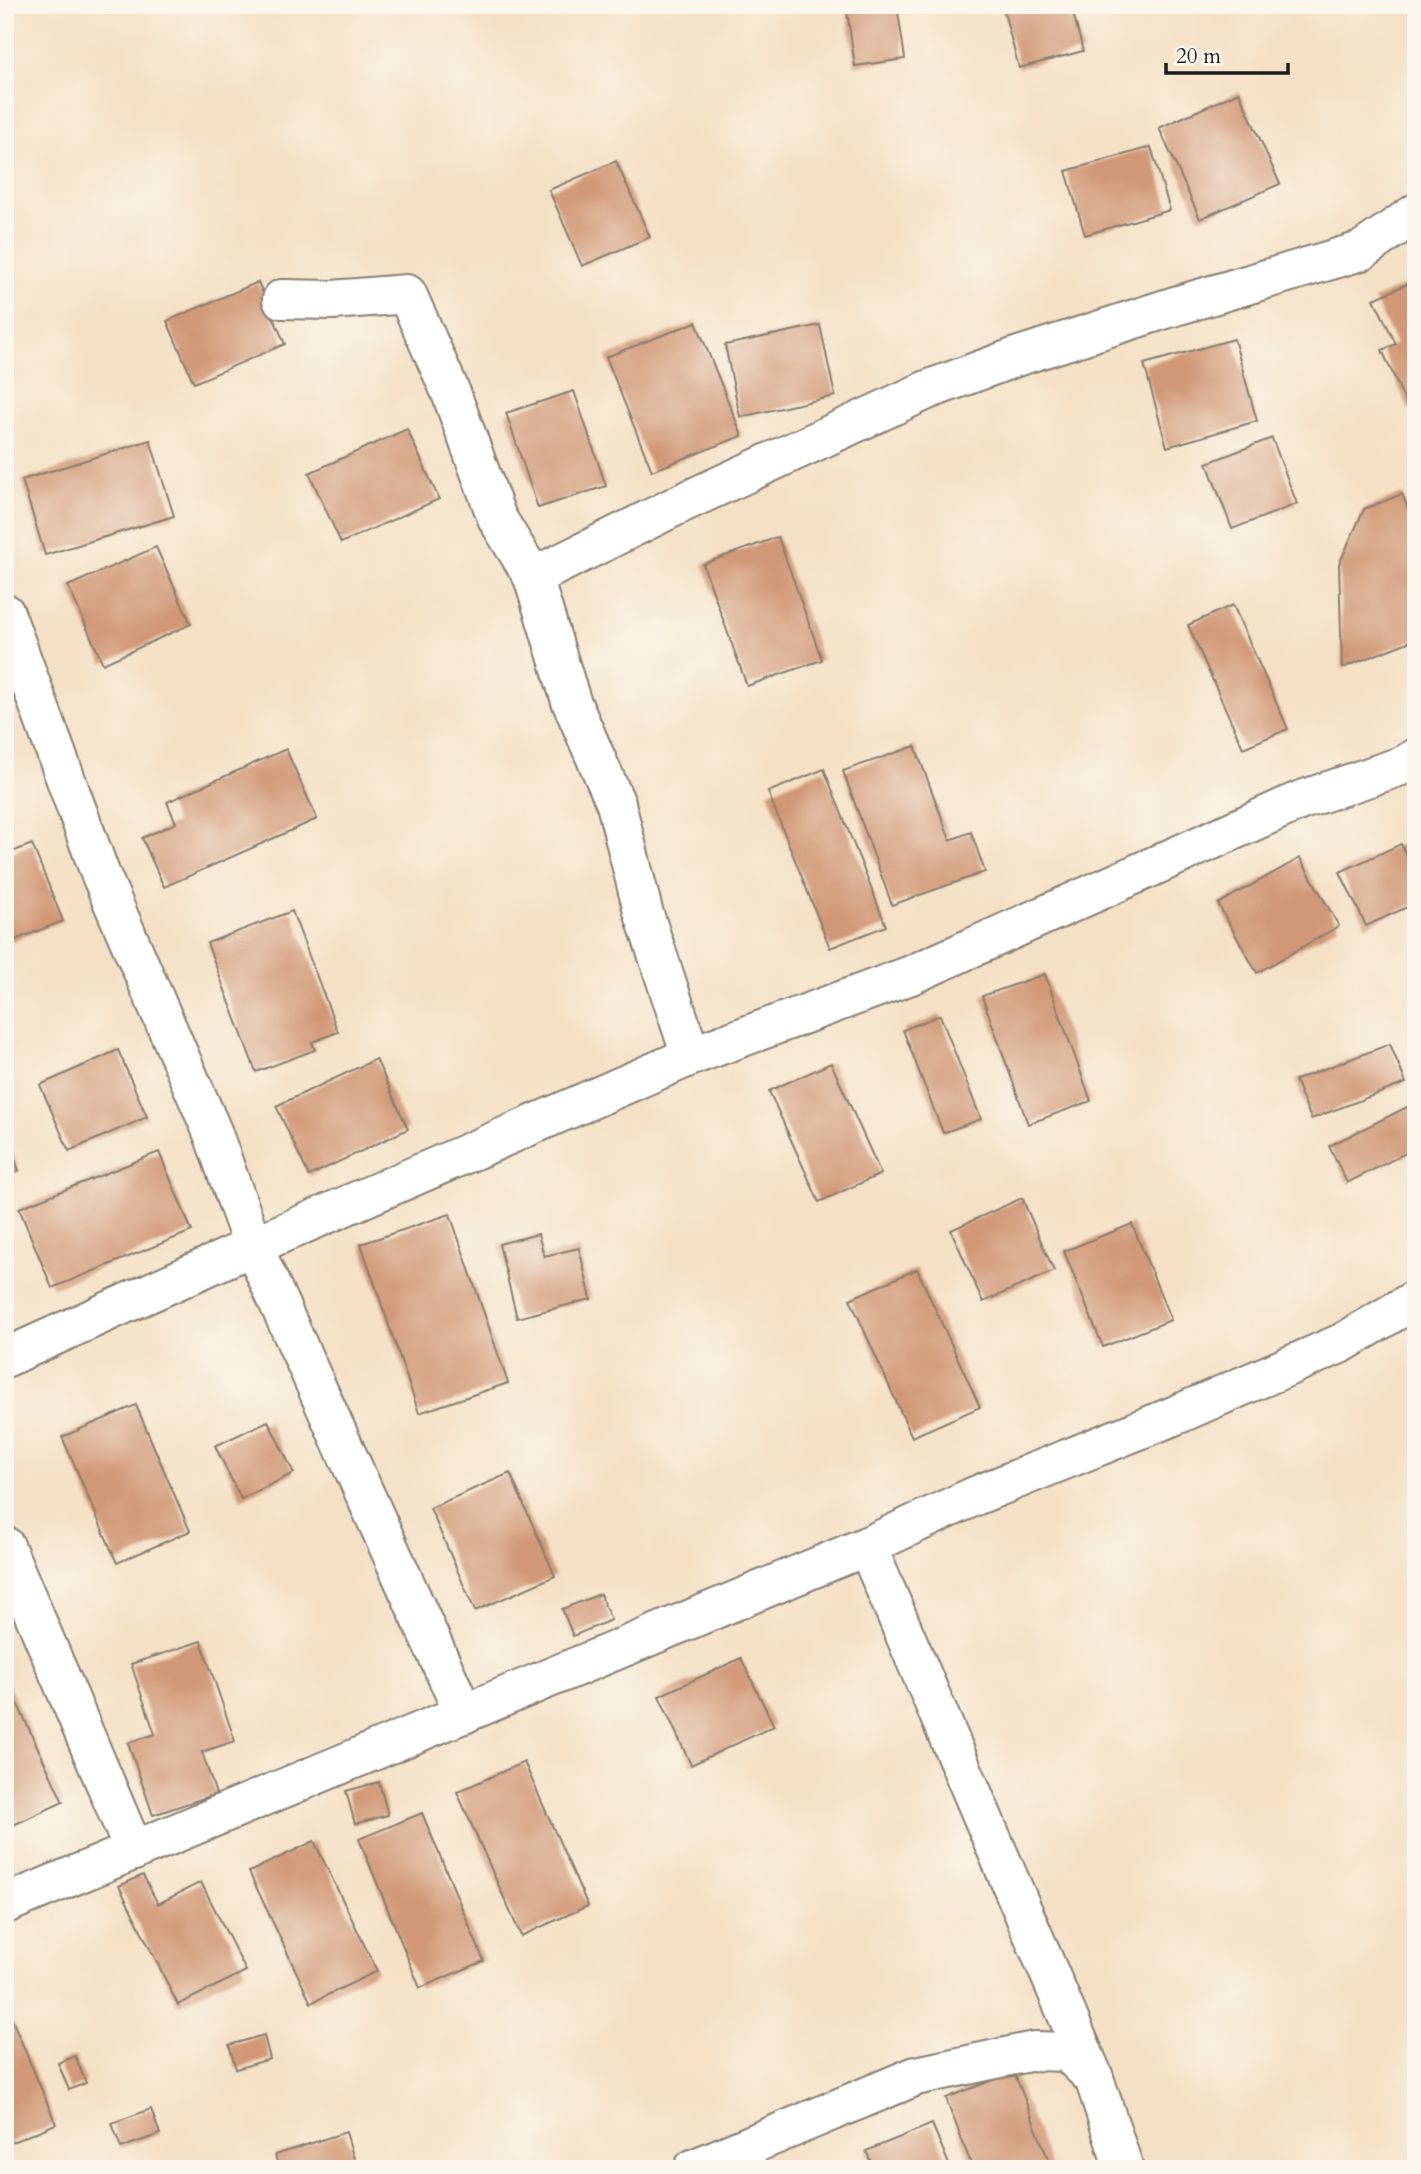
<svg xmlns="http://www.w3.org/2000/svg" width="1421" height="2174" viewBox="0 0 1421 2174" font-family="Cardo,serif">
<rect width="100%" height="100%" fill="#fbf7ec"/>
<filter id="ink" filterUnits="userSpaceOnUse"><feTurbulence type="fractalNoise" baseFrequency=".0143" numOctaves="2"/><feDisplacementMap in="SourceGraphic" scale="14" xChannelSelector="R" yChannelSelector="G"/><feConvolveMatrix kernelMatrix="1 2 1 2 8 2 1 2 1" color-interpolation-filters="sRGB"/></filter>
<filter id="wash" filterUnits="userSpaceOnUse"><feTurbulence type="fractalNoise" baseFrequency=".00686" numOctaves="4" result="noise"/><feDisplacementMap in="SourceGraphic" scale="28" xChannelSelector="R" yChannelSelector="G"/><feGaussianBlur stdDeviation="1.57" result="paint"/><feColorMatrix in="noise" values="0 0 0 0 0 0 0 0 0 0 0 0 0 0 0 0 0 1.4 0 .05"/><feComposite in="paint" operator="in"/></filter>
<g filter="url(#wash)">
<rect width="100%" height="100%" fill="#f4e0c4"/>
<g id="blocks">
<!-- building -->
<g fill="#d09876">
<polygon points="846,5 897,5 905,59 855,66"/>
<polygon points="1002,5 1071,5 1083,51 1019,68"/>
<polygon points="1239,92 1280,184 1200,219 1159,128"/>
<polygon points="1151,147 1170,210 1085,235 1066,171"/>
<polygon points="616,161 650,237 582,266 549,190"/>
<polygon points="1416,280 1416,407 1409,410 1382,350 1396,344 1374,299"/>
<polygon points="258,282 285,344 194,383 167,321"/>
<polygon points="696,322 742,436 652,471 606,357"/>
<polygon points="820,325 835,396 740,417 725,345"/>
<polygon points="1234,339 1257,421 1167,447 1144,364"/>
<polygon points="574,391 606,486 538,508 506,413"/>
<polygon points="407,429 439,499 341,543 309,473"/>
<polygon points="1272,438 1297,504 1232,529 1207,463"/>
<polygon points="150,440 174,516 45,555 22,480"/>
<polygon points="1402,494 1416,529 1416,639 1342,668 1339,564 1364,509"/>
<polygon points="778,537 822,660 747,686 703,564"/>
<polygon points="156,547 191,624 103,664 68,586"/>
<polygon points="1233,605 1288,729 1243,748 1188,625"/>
<polygon points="915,746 950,840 971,832 985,872 892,905 843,771"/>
<polygon points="286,749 317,819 164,887 142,838 176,823 167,802"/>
<polygon points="824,769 886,926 830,948 768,792"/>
<polygon points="32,844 63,921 5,944 5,855"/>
<polygon points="1401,844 1416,876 1416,903 1366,926 1340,872"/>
<polygon points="1300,858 1339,926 1257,973 1218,904"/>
<polygon points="292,911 338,1032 312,1042 315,1050 256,1072 207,943"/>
<polygon points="1045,974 1091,1101 1028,1124 982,996"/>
<polygon points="940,1015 981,1119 943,1133 903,1030"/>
<polygon points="1390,1044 1406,1083 1311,1119 1295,1080"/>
<polygon points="118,1050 147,1117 69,1151 40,1085"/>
<polygon points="376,1059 408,1129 309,1176 276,1106"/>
<polygon points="831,1063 881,1174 819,1202 769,1091"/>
<polygon points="1411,1105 1416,1114 1416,1148 1347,1183 1329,1146"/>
<polygon points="5,1132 19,1171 5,1175"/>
<polygon points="159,1152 192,1231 52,1288 19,1208"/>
<polygon points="1022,1198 1054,1271 983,1302 951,1230"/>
<polygon points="450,1214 508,1383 419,1413 361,1244"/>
<polygon points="1132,1224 1171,1320 1103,1347 1064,1251"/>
<polygon points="538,1234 544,1256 579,1248 591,1299 517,1318 499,1244"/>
<polygon points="917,1269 980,1407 912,1437 850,1299"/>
<polygon points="136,1405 190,1531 117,1563 62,1437"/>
<polygon points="268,1421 294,1473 241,1499 215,1446"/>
<polygon points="510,1473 555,1576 475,1611 430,1508"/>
<polygon points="600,1594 611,1620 573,1636 562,1609"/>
<polygon points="201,1641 235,1741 202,1752 216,1794 153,1815 128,1743 155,1734 131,1664"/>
<polygon points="741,1658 774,1726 691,1765 659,1696"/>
<polygon points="5,1677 63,1802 5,1829"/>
<polygon points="524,1762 588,1906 521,1936 457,1792"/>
<polygon points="379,1782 388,1815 355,1824 346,1791"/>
<polygon points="422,1813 484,1961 420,1988 359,1839"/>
<polygon points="314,1841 377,1971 311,2003 249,1872"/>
<polygon points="143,1875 158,1904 201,1882 246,1971 178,2005 119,1886"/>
<polygon points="5,2003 56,2124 5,2145"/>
<polygon points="264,2035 270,2059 236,2069 229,2045"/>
<polygon points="75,2056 86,2083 69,2090 58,2063"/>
<polygon points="1014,2072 1052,2169 973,2169 946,2098"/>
<polygon points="151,2109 160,2134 121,2148 112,2123"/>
<polygon points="932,2124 951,2169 874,2169 866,2151"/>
<polygon points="346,2132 357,2169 279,2169 275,2155"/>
</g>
</g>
</g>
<g filter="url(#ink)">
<use href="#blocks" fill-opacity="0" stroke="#887e70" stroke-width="2"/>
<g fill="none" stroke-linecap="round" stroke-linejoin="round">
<!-- street casing -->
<g stroke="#887e70" stroke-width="42">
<g id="street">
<polyline points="282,299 332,300 407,294 451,393 497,518 533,577 571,701 616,804 643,911 691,1056"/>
<polyline points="533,577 682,503 927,390 1016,357 1172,307 1361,251 1416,213"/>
<polyline points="5,613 100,873 212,1131 253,1246 464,1714"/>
<polyline points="5,1358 253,1246 691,1056 911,975 1299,801 1404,765 1416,758"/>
<polyline points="5,1546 134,1851"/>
<polyline points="867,1546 1094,2078"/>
<polyline points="5,1904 867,1546 975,1496 1176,1415 1342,1343 1416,1299"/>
<polyline points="693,2169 916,2076 1034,2051 1067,2052 1094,2078 1124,2169"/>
</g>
</g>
<!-- street -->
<use href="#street" stroke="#fff" stroke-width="38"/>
</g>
</g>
<!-- margin -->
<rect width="1421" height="2174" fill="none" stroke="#fbf7ec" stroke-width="28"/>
<!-- scale -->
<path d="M1166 63v10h122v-10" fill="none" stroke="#1c1c1c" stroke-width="3.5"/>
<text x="1176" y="63" font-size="21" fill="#1c1c1c" stroke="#fbf7ec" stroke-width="5" paint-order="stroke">20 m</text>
</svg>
